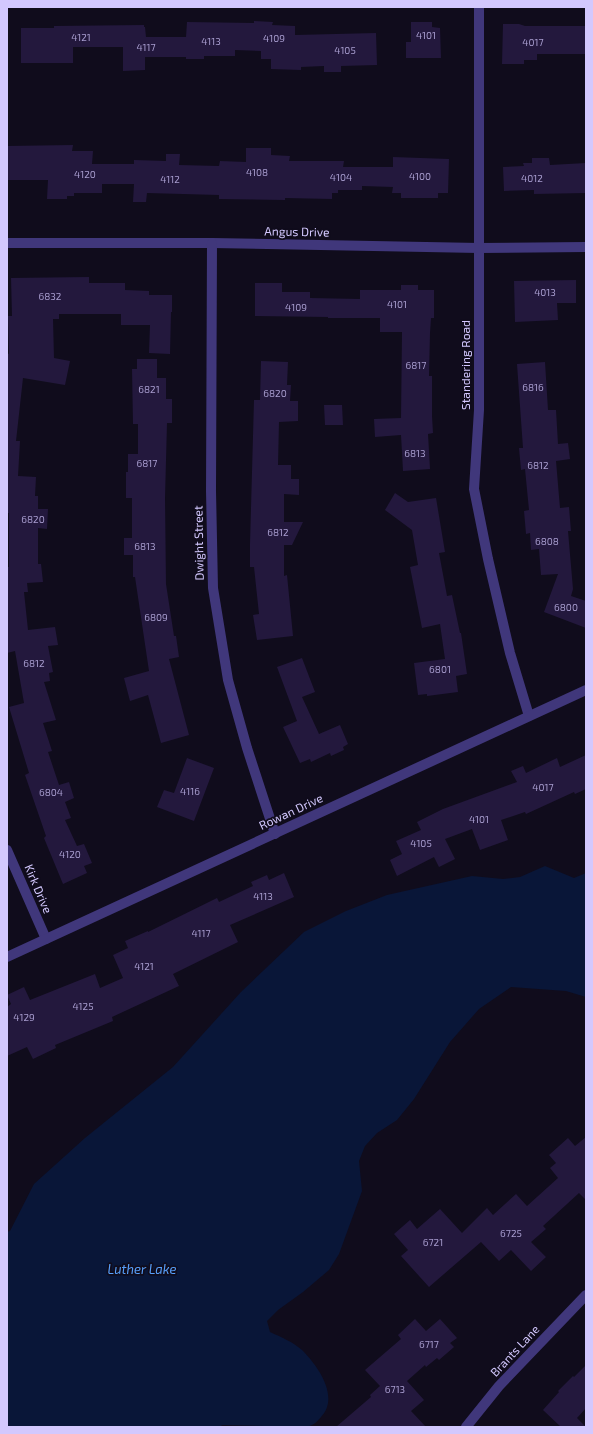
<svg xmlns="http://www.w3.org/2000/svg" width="593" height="1434" viewBox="0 0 593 1434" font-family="'Exo 2',sans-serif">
<rect width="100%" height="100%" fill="#100c1c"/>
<!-- water -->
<path fill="#091638" d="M 545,866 L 574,878 L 586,873 L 586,997 L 566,991 L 511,987 L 479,1009 L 450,1042 L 414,1099 L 397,1120 L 377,1133 L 365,1146 L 359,1161 L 362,1191 L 339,1254 L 329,1270 L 303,1292 L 278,1310 L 267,1321 L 270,1332 C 281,1337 293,1342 302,1350 C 318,1366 340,1397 321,1417 C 316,1423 314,1425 306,1427 L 222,1425 L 220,1427 L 7,1427 L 7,1232 L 10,1231 L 34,1184 L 85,1138 L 173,1067 L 241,992 L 304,932 L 346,911 L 387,895 L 472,876 L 503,879 L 520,877 Z"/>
<!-- building -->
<g fill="#23183d">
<polygon points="254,21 273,22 272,25 295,26 295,35 376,33 377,65 341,66 341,72 324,72 324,66 301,67 301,70 271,69 271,59 261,59 261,51 235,50 235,56 204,56 204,59 186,59 186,57 145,57 145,70 123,71 123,47 73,47 73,63 21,63 21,28 54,28 54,26 144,25 144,27 145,27 146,37 186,37 187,22 254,23"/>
<polygon points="411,22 432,22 432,27 440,28 441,58 406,58 406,42 411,42"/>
<polygon points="503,24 519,24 525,26 586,26 586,54 537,54 537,60 524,60 524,64 502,64"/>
<polygon points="73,145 72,151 93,151 92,164 134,164 134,160 166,161 166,154 180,154 179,165 219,166 220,161 246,162 246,148 271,148 271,155 290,156 289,161 344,161 343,167 393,167 393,157 449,159 448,193 438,193 438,198 401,198 401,193 392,193 393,187 362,186 362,190 338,190 338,193 332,193 332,199 285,198 285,200 219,199 219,195 147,193 146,202 133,202 134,184 102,184 102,193 74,193 74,196 67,196 67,199 47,199 48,180 7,180 7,146"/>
<polygon points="532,158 549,158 550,165 586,163 586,193 534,194 534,190 504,191 503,167 524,166 523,163 532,163"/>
<polygon points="89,277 89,283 125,283 125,290 149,291 149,295 172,295 172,312 171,312 170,354 149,353 150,325 121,325 121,314 59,314 59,319 53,319 54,358 70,361 65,385 23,378 16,441 20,441 18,476 36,477 35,496 38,496 38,509 48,509 47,529 38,528 38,564 41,564 43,582 27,583 28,592 24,592 28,630 55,627 58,645 48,646 53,672 49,673 50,681 44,682 56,720 43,723 52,751 48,752 59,785 69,782 74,798 65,802 71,818 65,820 77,846 84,844 92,863 84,866 87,873 63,884 44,838 46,836 25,775 29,773 9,707 24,703 15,651 7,653 7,567 9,567 9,513 7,513 7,353 9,354 8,316 12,316 11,278"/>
<polygon points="576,280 576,303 557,303 558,320 515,322 514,281"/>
<polygon points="255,283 282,283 282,292 310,292 310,298 360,299 360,290 401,290 401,285 418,285 418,290 434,290 434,318 431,318 430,333 429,376 432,376 432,416 433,433 428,434 430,469 403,471 401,435 375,437 374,419 401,418 402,332 380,332 380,318 328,318 328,317 255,316"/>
<polygon points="137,359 157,359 157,378 166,378 166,399 172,399 172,423 167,423 165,498 166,584 174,636 176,636 179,657 169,659 189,735 161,743 148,695 130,701 124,678 149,671 135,577 133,577 133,555 124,555 124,538 132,538 132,498 126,498 126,472 128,472 128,454 138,454 138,424 133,424 132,369 137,369"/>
<polygon points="261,361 288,362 287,385 291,385 290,401 298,401 298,421 279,422 278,465 291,465 291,479 299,479 299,495 284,494 284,522 303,522 292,545 284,545 284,576 287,575 293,636 257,640 253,615 259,614 254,567 250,567 250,544 254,400 260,400"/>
<polygon points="545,362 548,410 556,410 558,444 568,443 570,459 556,461 560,508 569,507 571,531 568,531 573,589 571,596 586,601 586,628 544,612 558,574 541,575 539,549 531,550 530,533 526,534 524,511 529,510 525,469 521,470 519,448 523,448 517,364"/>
<polygon points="324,405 342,405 343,425 325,425"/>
<polygon points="395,493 408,502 436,498 445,552 439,553 447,596 452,595 460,633 461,633 467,674 456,676 458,692 427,696 427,694 418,695 414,663 445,659 440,624 422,628 410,567 418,565 412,530 385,510"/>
<polygon points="302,658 315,692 302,697 319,734 340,725 348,744 343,747 344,750 331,756 330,753 311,762 310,759 300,763 283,727 297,721 277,667"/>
<polygon points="586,755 586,789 575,794 574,792 526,814 525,812 501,820 508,840 480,850 472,829 445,839 455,859 439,867 434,857 397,876 390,860 402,854 396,841 421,830 417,822 443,809 517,782 511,771 523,766 526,773 557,758 560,767"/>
<polygon points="187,758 214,768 194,821 157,807 164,790 174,793"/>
<polygon points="284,873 294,897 230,925 238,942 173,974 179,986 112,1017 113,1021 55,1045 56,1048 33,1059 27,1047 7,1056 7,1007 11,1004 7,995 24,987 30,1000 95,974 100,988 123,978 113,955 128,948 125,941 148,931 148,932 217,898 219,902 253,886 251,882 267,875 269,880"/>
<polygon points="586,1137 586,1200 579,1193 543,1226 546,1229 531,1242 546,1257 531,1271 511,1250 499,1261 481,1242 429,1287 401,1256 408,1250 394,1234 410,1220 417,1229 440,1209 462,1233 487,1208 493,1215 516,1194 527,1206 558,1178 550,1168 556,1163 549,1155 568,1138 575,1146"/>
<polygon points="415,1319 426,1331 440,1319 457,1338 450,1343 454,1347 439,1360 437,1358 426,1367 425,1365 407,1381 424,1400 411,1411 426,1427 336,1427 371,1397 370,1395 380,1386 365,1370 401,1339 398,1335"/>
<polygon points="586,1365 586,1408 577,1418 586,1427 561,1427 543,1410 559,1392 558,1391 573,1376 574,1377"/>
</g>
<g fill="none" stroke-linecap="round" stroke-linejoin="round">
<!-- street -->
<g stroke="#40377b" stroke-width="10">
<polyline points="479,7 479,410 474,489 488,559 510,653 529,716"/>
<polyline points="7,243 212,243 479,248 586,247"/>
<polyline points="212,243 211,491 213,588 228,680 247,748 275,834"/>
<polyline points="7,850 46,939"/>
<polyline points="7,957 586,690"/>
<polyline points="466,1427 499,1386 586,1295"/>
</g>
</g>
<g text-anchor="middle" stroke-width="3.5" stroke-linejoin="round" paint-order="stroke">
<!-- number labels -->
<g font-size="10" fill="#a79cce">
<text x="426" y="39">4101</text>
<text x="81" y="41">4121</text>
<text x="274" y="42">4109</text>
<text x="211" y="45">4113</text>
<text x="533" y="46">4017</text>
<text x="146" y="51">4117</text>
<text x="345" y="54">4105</text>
<text x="257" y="176">4108</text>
<text x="85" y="178">4120</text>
<text x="420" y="180">4100</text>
<text x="341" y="181">4104</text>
<text x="532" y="182">4012</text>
<text x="170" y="183">4112</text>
<text x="545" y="296">4013</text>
<text x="50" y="300">6832</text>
<text x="397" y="308">4101</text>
<text x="296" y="311">4109</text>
<text x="416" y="369">6817</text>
<text x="533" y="391">6816</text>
<text x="149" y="393">6821</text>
<text x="275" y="397">6820</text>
<text x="415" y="457">6813</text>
<text x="147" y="467">6817</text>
<text x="538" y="469">6812</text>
<text x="33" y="523">6820</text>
<text x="278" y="536">6812</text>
<text x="547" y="545">6808</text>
<text x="145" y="550">6813</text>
<text x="566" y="611">6800</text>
<text x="156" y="621">6809</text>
<text x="34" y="667">6812</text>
<text x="440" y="673">6801</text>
<text x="543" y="791">4017</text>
<text x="190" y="795">4116</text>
<text x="51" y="796">6804</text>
<text x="479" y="823">4101</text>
<text x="421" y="847">4105</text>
<text x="70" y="858">4120</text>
<text x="263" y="900">4113</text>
<text x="201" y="937">4117</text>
<text x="144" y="970">4121</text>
<text x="83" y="1010">4125</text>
<text x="24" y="1021">4129</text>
<text x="511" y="1237">6725</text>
<text x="433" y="1246">6721</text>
<text x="429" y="1348">6717</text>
<text x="395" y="1393">6713</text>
</g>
<!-- street labels -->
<g font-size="12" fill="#d3c8fe" stroke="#100c1c">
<text transform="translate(297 232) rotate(1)" y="4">Angus Drive</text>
<text transform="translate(466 365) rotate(-90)" y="4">Standering Road</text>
<text transform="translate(199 543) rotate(-91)" y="4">Dwight Street</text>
<text transform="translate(291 812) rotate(-25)" y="4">Rowan Drive</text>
<text transform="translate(38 889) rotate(67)" y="4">Kirk Drive</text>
<text transform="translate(515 1351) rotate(-47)" y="4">Brants Lane</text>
</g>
<!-- water labels -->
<g font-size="13" font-style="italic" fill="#58a0fc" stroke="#100c1c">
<text x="142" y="1274">Luther Lake</text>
</g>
</g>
<!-- border -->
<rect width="593" height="1434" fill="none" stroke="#d3c8fe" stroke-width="16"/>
</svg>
